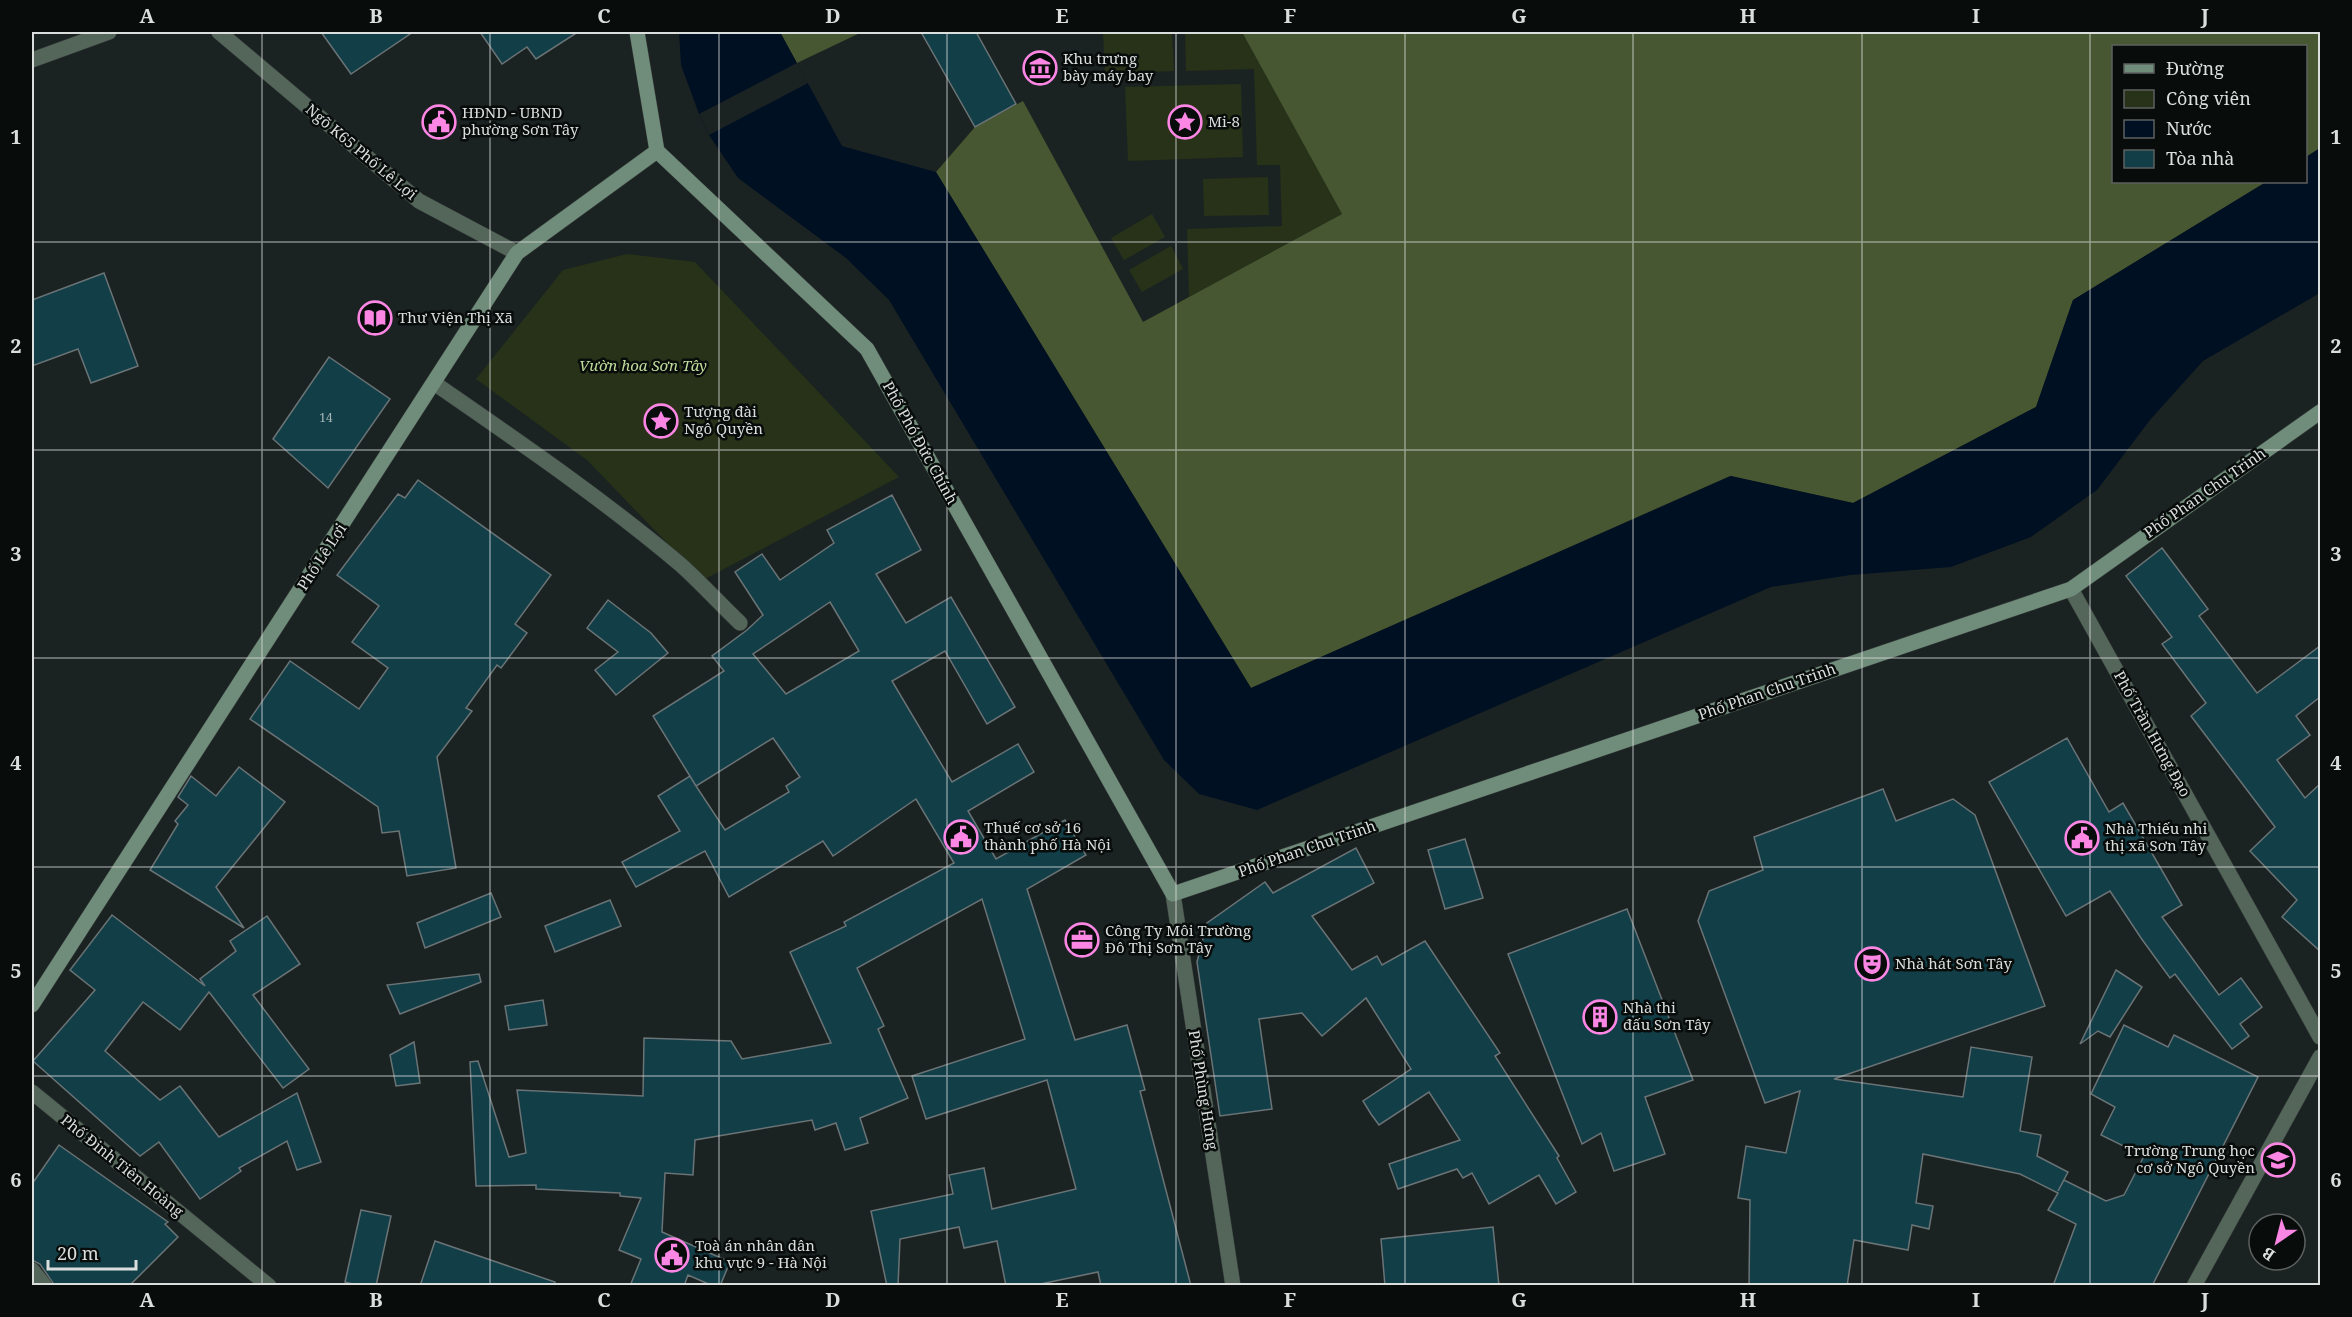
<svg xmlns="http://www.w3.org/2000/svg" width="2352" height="1317" viewBox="0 0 2352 1317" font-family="'Noto Serif',serif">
<rect width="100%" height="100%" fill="#1b2322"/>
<!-- green -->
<g fill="#273218">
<polygon points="1103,32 1172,32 1174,71 1105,74"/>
<polygon points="1185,32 1242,32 1342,214 1189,297 1187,229 1282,226 1280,165 1257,165 1254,69 1186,71"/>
<polygon points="1241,84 1243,157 1128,161 1125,87"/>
<polygon points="1268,177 1269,215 1204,216 1203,179"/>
<polygon points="1152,214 1165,237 1124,260 1111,238"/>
<polygon points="1171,246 1183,269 1142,292 1129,270"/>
<polygon points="627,254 695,262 899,477 703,580 587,460 476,379 563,270"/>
</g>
<!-- forest -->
<g fill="#475731">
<polygon points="780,32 862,32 797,63"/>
<polygon points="1242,32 2320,32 2320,148 2306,157 2306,46 2114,46 2114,182 2266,182 2073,300 2036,407 1853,503 1730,476 1251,688 936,172 975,127 1023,101 1143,322 1342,214"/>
</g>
<!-- water -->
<polygon fill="#001023" points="679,32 780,32 842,146 936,172 1251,688 1731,476 1853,503 2036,407 2073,300 2266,182 2306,182 2306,157 2320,148 2320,293 2203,361 2150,420 2097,490 2031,537 1951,567 1851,575 1771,587 1257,810 1199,794 1164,760 889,300 846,258 738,178 709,135 699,114 681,65"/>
<!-- pier -->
<polygon fill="#1b2322" points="797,63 808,83 709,135 699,114"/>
<!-- building -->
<g fill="#123e48" stroke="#6a7375" stroke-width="1.5" fill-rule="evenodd">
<polygon points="321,32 413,32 351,74"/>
<polygon points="480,32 578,32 536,59 527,47 502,64"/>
<polygon points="921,32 976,32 1016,104 975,127"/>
<polygon points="104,273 138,366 91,383 78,349 32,366 32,300"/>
<polygon points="329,357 390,399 328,488 273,439"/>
<polygon points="418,480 551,575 515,624 527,633 501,668 497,665 466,708 472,711 437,757 456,868 407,876 399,831 382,833 378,807 250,719 290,661 359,709 388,668 352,642 379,606 337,575 398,494 405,498"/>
<path d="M 892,495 L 921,550 L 876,574 L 906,623 L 951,597 L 1015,707 L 987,724 L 945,651 L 892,681 L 952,782 L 1018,744 L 1034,772 L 968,811 L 996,859 L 1065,820 L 1086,855 L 1027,889 L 1075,1040 L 1127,1025 L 1145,1090 L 1140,1091 L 1191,1286 L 1101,1286 L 1098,1272 L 1031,1286 L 1006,1286 L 997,1241 L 964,1248 L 959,1227 L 900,1239 L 898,1286 L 887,1286 L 871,1211 L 953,1194 L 949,1175 L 984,1168 L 992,1209 L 1076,1189 L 1047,1080 L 926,1119 L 912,1076 L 1025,1039 L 982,899 L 857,968 L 884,1026 L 878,1029 L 908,1098 L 860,1118 L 868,1143 L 845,1150 L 836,1123 L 815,1130 L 812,1120 L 695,1140 L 693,1175 L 665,1173 L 662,1232 L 730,1262 L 720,1286 L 713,1286 L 688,1275 L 684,1286 L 630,1286 L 641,1259 L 619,1250 L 641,1198 L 620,1196 L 620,1193 L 536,1189 L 536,1185 L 476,1186 L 470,1062 L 478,1061 L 509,1157 L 526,1153 L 517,1090 L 643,1096 L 644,1038 L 731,1041 L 742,1059 L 831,1043 L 790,952 L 846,926 L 844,922 L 954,863 L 916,799 L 833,856 L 823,841 L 729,897 L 705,851 L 636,887 L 622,862 L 680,831 L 658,796 L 690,776 L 696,786 L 653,716 L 724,671 L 712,656 L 747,630 L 763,615 L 735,572 L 762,554 L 780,580 L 834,543 L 827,530 ZM 830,602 L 859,651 L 786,694 L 753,654 ZM 773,738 L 800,777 L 786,786 L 789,792 L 725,830 L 696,786 Z"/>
<polygon points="2162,548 2208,609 2199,616 2257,693 2320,646 2320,697 2296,716 2310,735 2277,760 2305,798 2320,784 2320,951 2282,917 2297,900 2250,851 2275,827 2191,716 2206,703 2162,644 2172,637 2126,576"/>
<polygon points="608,600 651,633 668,653 616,695 595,670 618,652 587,628"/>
<polygon points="2067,738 2109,812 2123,803 2182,905 2162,917 2219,995 2241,978 2262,1007 2240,1024 2249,1036 2232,1049 2175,974 2170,978 2141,938 2110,891 2066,916 1989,782"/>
<polygon points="239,767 285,802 216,887 244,928 150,870 178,824 175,821 188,805 178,797 191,776 216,796"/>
<polygon points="1883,789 1896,821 1953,799 1975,815 2045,1006 1834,1079 1963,1097 1971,1047 2032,1057 2020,1131 2041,1135 2037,1156 2068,1172 2058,1191 2064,1180 2106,1201 2124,1195 2144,1156 2101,1135 2115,1107 2091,1094 2124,1025 2168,1047 2174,1035 2258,1077 2152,1286 2053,1286 2076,1224 2048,1210 2058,1193 2020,1174 1923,1154 1916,1203 1933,1206 1929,1229 1912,1225 1908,1250 1854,1240 1847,1286 1749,1286 1750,1200 1738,1198 1746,1146 1786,1153 1800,1091 1765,1103 1698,921 1709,891 1763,870 1754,837"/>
<polygon points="1465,839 1483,898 1445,909 1428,850"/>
<polygon points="1356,848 1374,883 1312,916 1352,970 1377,956 1382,965 1425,941 1500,1053 1495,1056 1559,1156 1557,1158 1576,1192 1556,1204 1539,1175 1489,1204 1472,1173 1463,1178 1457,1169 1398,1189 1389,1164 1460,1140 1429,1092 1379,1125 1371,1114 1363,1101 1411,1069 1366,998 1322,1036 1302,1013 1259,1019 1272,1109 1220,1116 1197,962 1207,923 1265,882 1273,893"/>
<polygon points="491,893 501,917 425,948 417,923"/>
<polygon points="610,900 621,926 555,952 545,926"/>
<polygon points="1627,909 1693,1080 1645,1097 1665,1154 1614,1171 1601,1133 1582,1144 1508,954"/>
<polygon points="112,915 205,986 200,979 236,951 230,941 267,916 300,964 253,995 309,1069 283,1088 209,992 180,1030 143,1002 105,1051 160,1100 180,1086 219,1137 297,1093 321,1162 297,1170 287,1141 239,1168 241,1171 200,1199 159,1142 140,1156 33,1061 95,990 70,970"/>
<polygon points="2116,970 2142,987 2110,1037 2098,1031 2080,1044"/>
<polygon points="479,974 481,982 400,1014 387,985"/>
<polygon points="543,1000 547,1025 509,1030 505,1006"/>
<polygon points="414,1042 420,1083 396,1086 390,1055"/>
<polygon points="59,1145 168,1222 165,1224 178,1237 129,1286 55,1286 40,1264 32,1260 32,1184"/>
<polygon points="361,1210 391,1216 376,1286 360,1286 345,1282"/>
<polygon points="1493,1227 1499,1286 1385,1286 1381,1239"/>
<polygon points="435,1241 555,1282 555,1286 420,1286"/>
</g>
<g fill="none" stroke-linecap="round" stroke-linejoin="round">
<!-- minor casing -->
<g stroke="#363d3c" stroke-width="16">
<g id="minor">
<polyline points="219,32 419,201 517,253"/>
<polyline points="32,60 109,32"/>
<path d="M 434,383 C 518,441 603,499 681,565 C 701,583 720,604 740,623"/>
<polyline points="2071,589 2320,1037"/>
<polyline points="32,1092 269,1286"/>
<polyline points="32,1270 45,1286"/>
<polyline points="2194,1286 2320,1057"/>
</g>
</g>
<!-- tertiary casing -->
<g stroke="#363d3c" stroke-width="16">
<polyline id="tertiary" points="1173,894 1233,1286"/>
</g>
<!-- secondary casing -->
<g stroke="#363d3c" stroke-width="16">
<g id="secondary">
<polyline points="637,32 657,151 867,349 1173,894 2071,589 2320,412"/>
<polyline points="32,1005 517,253 657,151"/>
</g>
</g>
<!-- minor -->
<use href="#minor" stroke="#54655a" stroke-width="15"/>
<!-- tertiary -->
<use href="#tertiary" stroke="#54655a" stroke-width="15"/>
<!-- secondary -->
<use href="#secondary" stroke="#708c7a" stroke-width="15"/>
</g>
<!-- grid -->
<path fill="none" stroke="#dadfde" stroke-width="1.5" stroke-opacity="0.55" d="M 262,32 L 262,1286M 490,32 L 490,1286M 719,32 L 719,1286M 947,32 L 947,1286M 1176,32 L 1176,1286M 1405,32 L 1405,1286M 1633,32 L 1633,1286M 1862,32 L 1862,1286M 2090,32 L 2090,1286M 32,242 L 2320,242M 32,450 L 2320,450M 32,658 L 2320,658M 32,867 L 2320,867M 32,1076 L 2320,1076"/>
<!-- icons -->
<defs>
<g id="museum-ring" transform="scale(1.725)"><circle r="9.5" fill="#080c0b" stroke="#fc86e3" stroke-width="1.5"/><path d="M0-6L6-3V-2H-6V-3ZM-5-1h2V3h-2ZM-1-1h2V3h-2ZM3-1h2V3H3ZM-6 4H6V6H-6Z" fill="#fc86e3"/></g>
<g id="civic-ring" transform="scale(1.725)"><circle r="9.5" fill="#080c0b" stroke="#fc86e3" stroke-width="1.5"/><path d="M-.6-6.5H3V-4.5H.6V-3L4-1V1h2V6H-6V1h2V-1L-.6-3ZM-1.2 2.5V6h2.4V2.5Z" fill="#fc86e3"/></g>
<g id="sight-ring" transform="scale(1.725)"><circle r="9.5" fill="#080c0b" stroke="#fc86e3" stroke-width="1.5"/><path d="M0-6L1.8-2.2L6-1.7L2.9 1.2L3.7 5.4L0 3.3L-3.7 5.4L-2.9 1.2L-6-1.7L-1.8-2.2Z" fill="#fc86e3"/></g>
<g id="library-ring" transform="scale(1.725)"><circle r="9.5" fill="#080c0b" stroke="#fc86e3" stroke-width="1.5"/><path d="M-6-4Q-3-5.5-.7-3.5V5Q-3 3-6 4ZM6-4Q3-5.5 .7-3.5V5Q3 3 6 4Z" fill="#fc86e3"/></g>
<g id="office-ring" transform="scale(1.725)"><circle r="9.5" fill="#080c0b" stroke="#fc86e3" stroke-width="1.5"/><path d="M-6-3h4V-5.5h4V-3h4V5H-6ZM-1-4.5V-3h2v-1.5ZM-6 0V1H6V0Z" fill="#fc86e3"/></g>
<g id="theatre-ring" transform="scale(1.725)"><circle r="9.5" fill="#080c0b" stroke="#fc86e3" stroke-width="1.5"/><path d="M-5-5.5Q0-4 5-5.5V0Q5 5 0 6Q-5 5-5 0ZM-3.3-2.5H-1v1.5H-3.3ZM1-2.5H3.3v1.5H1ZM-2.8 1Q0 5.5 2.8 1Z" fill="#fc86e3"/></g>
<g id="building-ring" transform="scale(1.725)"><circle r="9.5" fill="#080c0b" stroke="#fc86e3" stroke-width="1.5"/><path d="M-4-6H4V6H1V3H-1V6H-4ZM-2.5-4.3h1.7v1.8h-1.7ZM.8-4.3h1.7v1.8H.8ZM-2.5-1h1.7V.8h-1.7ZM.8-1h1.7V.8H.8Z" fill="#fc86e3"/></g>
<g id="school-ring" transform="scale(1.725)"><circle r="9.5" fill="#080c0b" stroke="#fc86e3" stroke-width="1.5"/><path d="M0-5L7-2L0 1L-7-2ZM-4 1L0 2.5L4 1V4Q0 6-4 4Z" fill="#fc86e3"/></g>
</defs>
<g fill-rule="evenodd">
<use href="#museum-ring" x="1040" y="68"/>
<use href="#civic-ring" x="439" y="122"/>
<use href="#sight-ring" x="1185" y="122"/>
<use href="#library-ring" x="375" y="318"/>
<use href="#sight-ring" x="661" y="421"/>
<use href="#civic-ring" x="961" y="837"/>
<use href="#civic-ring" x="2082" y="838"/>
<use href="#office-ring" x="1082" y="940"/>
<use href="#theatre-ring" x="1872" y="964"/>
<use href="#building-ring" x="1600" y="1017"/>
<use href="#school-ring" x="2278" y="1160"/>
<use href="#civic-ring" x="672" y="1255"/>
</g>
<g text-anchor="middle" stroke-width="5" stroke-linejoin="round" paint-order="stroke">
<!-- number labels -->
<g font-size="12" fill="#a8b7b8">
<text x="326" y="422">14</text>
</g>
<!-- poi labels -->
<g font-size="15" fill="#dadfde" stroke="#080c0b" text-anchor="start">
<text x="1063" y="64">Khu trưng<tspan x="1063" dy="17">bày máy bay</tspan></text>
<text x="462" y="118">HĐND - UBND<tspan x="462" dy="17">phường Sơn Tây</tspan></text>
<text x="1208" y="127">Mi-8</text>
<text x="398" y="323">Thư Viện Thị Xã</text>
<text x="684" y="417">Tượng đài<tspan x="684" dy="17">Ngô Quyền</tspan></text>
<text x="984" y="833">Thuế cơ sở 16<tspan x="984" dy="17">thành phố Hà Nội</tspan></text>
<text x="2105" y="834">Nhà Thiếu nhi<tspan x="2105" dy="17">thị xã Sơn Tây</tspan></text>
<text x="1105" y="936">Công Ty Môi Trường<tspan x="1105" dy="17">Đô Thị Sơn Tây</tspan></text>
<text x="1895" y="969">Nhà hát Sơn Tây</text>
<text x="1623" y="1013">Nhà thi<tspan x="1623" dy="17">đấu Sơn Tây</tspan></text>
<text x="2255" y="1156" text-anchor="end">Trường Trung học<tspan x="2255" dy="17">cơ sở Ngô Quyền</tspan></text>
<text x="695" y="1251">Toà án nhân dân<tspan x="695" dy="17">khu vực 9 - Hà Nội</tspan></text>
</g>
<!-- street labels -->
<g font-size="15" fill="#dadfde" stroke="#080c0b">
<text transform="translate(361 152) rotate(40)" y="5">Ngõ K65 Phố Lê Lợi</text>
<text transform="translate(920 443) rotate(61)" y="5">Phố Phó Đức Chính</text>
<text transform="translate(2205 493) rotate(-35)" y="5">Phố Phan Chu Trinh</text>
<text transform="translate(322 557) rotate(-57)" y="5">Phố Lê Lợi</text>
<text transform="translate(1767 692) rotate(-19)" y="5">Phố Phan Chu Trinh</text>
<text transform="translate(2152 734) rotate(61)" y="5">Phố Trần Hưng Đạo</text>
<text transform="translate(1307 849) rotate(-19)" y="5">Phố Phan Chu Trinh</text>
<text transform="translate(1203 1090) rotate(81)" y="5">Phố Phùng Hưng</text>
<text transform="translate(122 1166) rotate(39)" y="5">Phố Đinh Tiên Hoàng</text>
</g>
<!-- park labels -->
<g font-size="15" font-style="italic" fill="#c0dc9a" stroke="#080c0b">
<text x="643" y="371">Vườn hoa Sơn Tây</text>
</g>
</g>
<!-- border -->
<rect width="2352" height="1317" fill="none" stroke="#080c0b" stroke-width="66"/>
<!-- legend -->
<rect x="2112" y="45" width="195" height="138" fill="#080c0b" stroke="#5c605f" stroke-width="1.5"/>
<rect x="2124" y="64" width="30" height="9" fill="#708c7a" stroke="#5c605f" stroke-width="1.5"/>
<text x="2166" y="75" font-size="18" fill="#dadfde">Đường</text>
<rect x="2124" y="90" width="30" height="18" fill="#273218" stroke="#5c605f" stroke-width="1.5"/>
<text x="2166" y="105" font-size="18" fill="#dadfde">Công viên</text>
<rect x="2124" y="120" width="30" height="18" fill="#001023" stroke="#5c605f" stroke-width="1.5"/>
<text x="2166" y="135" font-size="18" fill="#dadfde">Nước</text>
<rect x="2124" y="150" width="30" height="18" fill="#123e48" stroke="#5c605f" stroke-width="1.5"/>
<text x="2166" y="165" font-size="18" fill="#dadfde">Tòa nhà</text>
<!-- north arrow -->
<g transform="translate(2277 1242) rotate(215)"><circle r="28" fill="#080c0b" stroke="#5c605f" stroke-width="1.5"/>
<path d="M0-4.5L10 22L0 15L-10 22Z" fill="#fc86e3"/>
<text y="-9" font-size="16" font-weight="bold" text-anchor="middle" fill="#dadfde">B</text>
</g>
<!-- scale -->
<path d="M48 1260v9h88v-9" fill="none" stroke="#dadfde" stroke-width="3"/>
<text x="57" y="1260" font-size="18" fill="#dadfde" stroke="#080c0b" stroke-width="4.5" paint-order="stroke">20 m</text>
<rect x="33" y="33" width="2286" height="1251" fill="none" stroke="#dadfde" stroke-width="2"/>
<g font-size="20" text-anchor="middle" font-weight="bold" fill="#dadfde">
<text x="147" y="23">A</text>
<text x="376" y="23">B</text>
<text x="604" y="23">C</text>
<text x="833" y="23">D</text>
<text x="1062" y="23">E</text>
<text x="1290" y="23">F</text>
<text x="1519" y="23">G</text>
<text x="1748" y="23">H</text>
<text x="1976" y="23">I</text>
<text x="2205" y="23">J</text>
<text x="16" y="144">1</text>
<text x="2336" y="144">1</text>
<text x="16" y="353">2</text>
<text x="2336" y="353">2</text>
<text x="16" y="561">3</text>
<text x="2336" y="561">3</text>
<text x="16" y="770">4</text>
<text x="2336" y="770">4</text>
<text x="16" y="978">5</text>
<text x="2336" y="978">5</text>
<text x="16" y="1187">6</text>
<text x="2336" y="1187">6</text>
<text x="147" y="1307">A</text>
<text x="376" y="1307">B</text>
<text x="604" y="1307">C</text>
<text x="833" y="1307">D</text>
<text x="1062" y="1307">E</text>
<text x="1290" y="1307">F</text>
<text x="1519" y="1307">G</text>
<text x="1748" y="1307">H</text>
<text x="1976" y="1307">I</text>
<text x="2205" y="1307">J</text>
</g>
</svg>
